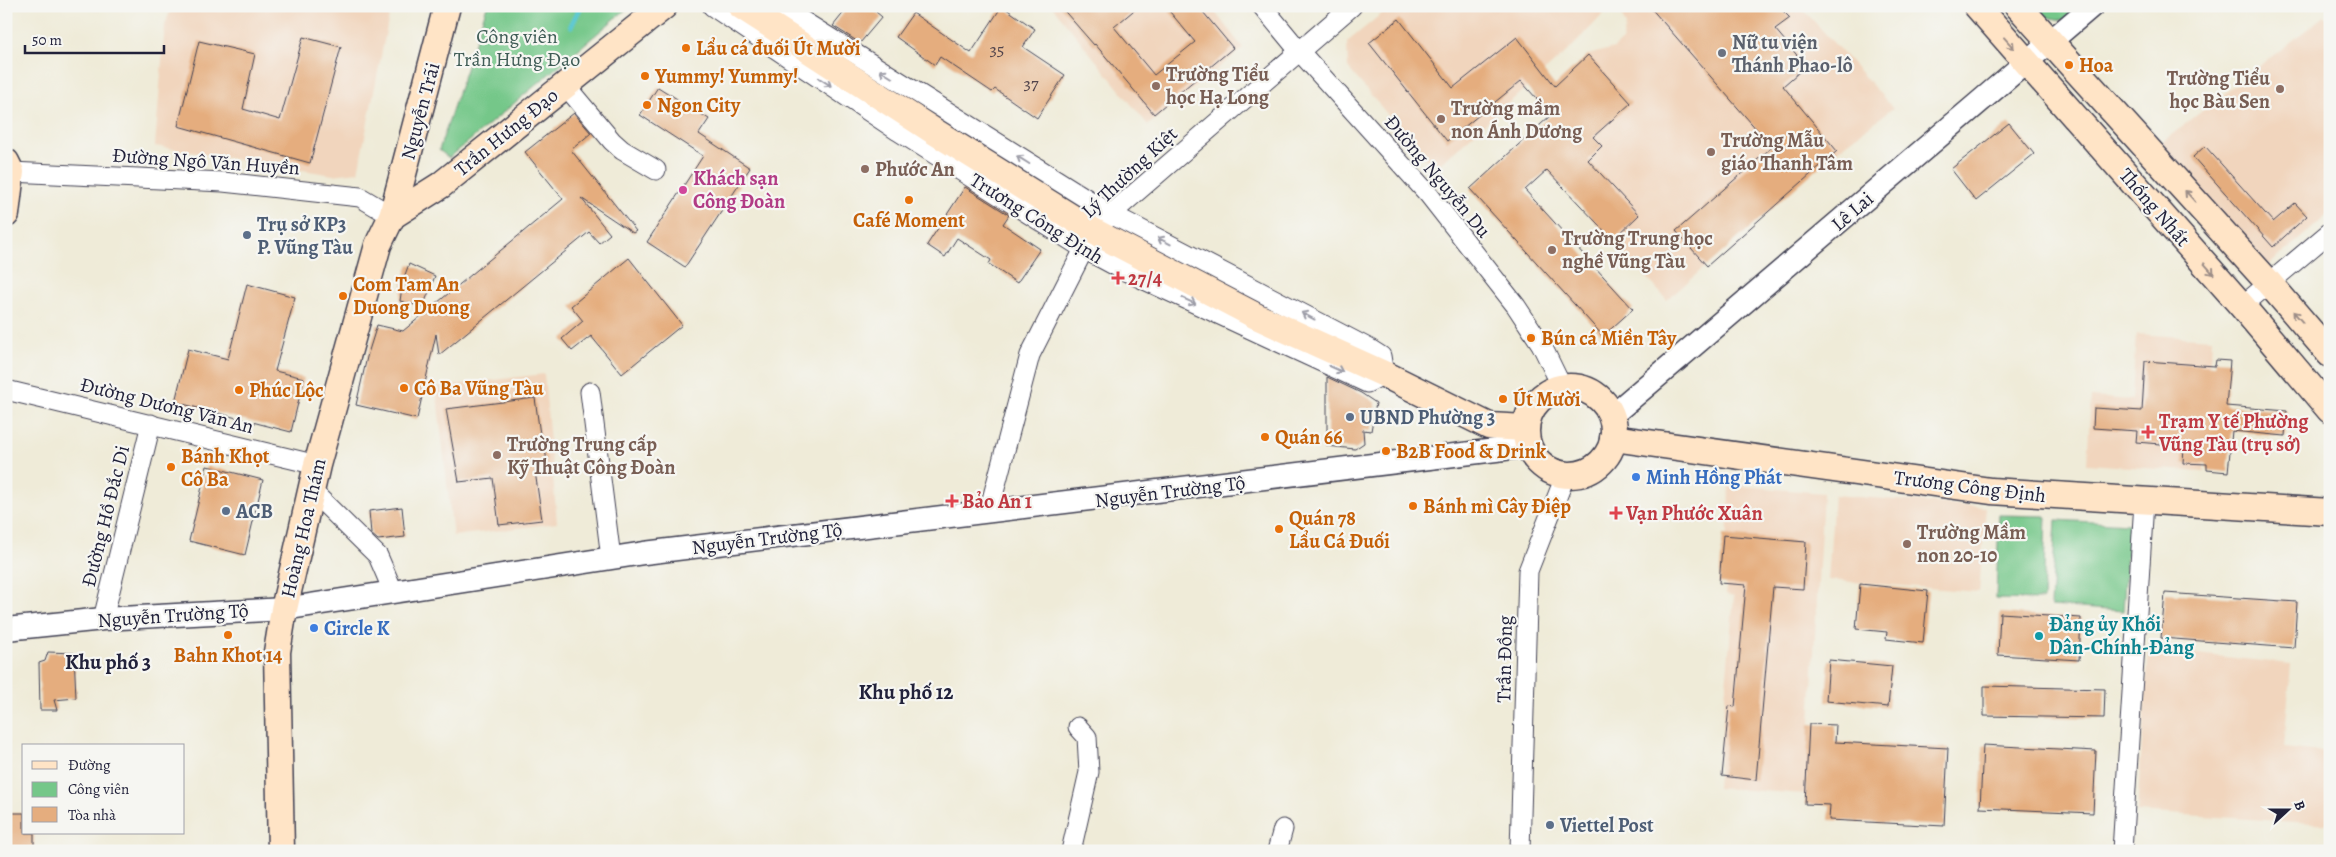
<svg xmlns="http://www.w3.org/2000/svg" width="2336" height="857" viewBox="0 0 2336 857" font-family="Alegreya,serif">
<rect width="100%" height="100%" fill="#f6f6f2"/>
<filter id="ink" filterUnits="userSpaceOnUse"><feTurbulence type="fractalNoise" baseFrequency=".02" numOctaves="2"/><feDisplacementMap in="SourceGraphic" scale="10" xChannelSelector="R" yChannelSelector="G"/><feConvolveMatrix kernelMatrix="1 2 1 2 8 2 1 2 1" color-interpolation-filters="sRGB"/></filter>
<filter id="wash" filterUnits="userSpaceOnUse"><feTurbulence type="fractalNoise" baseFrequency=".0096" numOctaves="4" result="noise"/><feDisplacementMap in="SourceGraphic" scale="20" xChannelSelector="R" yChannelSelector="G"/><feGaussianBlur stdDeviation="1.12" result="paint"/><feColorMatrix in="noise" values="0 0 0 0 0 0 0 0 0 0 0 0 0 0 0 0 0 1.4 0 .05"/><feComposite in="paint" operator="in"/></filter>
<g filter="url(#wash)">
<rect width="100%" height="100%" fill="#efebd8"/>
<!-- built -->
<g fill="#f1d5bd">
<polygon points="172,6 391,6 358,172 333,175 155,146 165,25"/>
<polygon points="1052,6 1210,6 1243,48 1148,125"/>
<polygon points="1391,6 1611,6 1572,47 1434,169 1348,68 1347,42"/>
<polygon points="1627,6 1800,6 1893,108 1837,151 1667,300 1557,180 1586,153 1539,100 1588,55 1614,48 1622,41 1626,26 1621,14"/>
<polygon points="2324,16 2330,22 2330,213 2249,282 2143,157"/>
<polygon points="2136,334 2212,339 2204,472 2087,464 2091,397 2132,400"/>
<polygon points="544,374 557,523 453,536 436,387"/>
<polygon points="1729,485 1823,493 1806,794 1717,788 1734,596 1726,594"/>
<polygon points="1834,495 1986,507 1979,592 1828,580"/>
<polygon points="2149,649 2291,664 2284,748 2330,753 2330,824 2137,812"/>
</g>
<!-- green -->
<g fill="#75c789" stroke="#4c7462">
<polygon points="487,6 630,6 449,158 439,150"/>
<polygon points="2019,6 2091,6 2074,22 2025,13"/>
<polygon points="1999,515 2046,516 2043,600 1996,599"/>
<polygon points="2056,520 2129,524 2123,611 2051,606"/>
</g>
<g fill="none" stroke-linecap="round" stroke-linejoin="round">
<!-- stream -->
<polyline stroke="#5ac7d1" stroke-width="5.5" points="571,26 581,6"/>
</g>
<g id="blocks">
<!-- building -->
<g fill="#e5ad7e">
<polygon points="849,6 869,6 882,17 860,43 833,26"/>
<polygon points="1002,6 1035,29 1023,47 1065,75 1037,118 995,89 992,92 940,57 935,65 896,37 913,13 971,53"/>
<polygon points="1060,6 1139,6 1114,27 1154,75 1195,42 1165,6 1198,6 1233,48 1154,114 1095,44 1094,45"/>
<polygon points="1649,6 1778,6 1790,18 1775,29 1806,66 1783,86 1837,151 1707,266 1676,231 1772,147"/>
<polygon points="1399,19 1453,88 1517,37 1555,86 1588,55 1631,103 1593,137 1602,146 1588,160 1639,215 1613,240 1547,170 1525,190 1633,309 1603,336 1470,189 1551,115 1521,81 1447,141 1369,43"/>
<polygon points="303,37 341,47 310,163 178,126 199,41 255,54 243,109 280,120"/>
<polygon points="658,87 709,119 699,134 750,168 685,267 647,242 703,156 640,115"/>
<polygon points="574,113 591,133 571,150 636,231 633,233 581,198 610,234 599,243 589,232 439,355 436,334 417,419 356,405 367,357 377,325 403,331 563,199 525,152"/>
<polygon points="2009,123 2034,154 1976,201 1951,169"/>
<polygon points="2205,146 2273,222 2295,203 2307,216 2273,247 2193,157"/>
<polygon points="965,187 1009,215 1003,224 1040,249 1017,283 989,264 991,260 957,238 945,257 927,245"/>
<polygon points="629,258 682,325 622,374 591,336 572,351 562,339 583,321 571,306"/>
<polygon points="409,264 435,276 423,307 400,301 403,280"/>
<polygon points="247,284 295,297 275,371 304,378 291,432 175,402 188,349 228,359"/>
<polygon points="2216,360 2230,361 2226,406 2287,411 2285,436 2232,431 2228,472 2207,470 2207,464 2183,463 2184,446 2136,442 2137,431 2093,428 2094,408 2142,411 2145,361 2215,366"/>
<polygon points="1327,377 1361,393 1376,403 1371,431 1363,430 1364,443 1355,449 1327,446"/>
<polygon points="535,398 541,442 544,441 548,469 535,471 542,520 499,525 493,478 459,482 446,409"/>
<polygon points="207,466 263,480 245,555 189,541"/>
<polygon points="402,507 405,537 378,540 371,534 369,511"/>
<polygon points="1723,535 1806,542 1803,589 1773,587 1756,780 1722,776 1729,706 1735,707 1746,585 1719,583"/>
<polygon points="1860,584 1928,591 1923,643 1886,639 1887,632 1856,629"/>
<polygon points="2165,593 2297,602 2294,648 2161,638"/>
<polygon points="2000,613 2081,618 2079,660 1998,655"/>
<polygon points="48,652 74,653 76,698 54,700 57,710 40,710 39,663 45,661"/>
<polygon points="1829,660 1892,666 1888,707 1826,701"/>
<polygon points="1984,686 2105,689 2104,718 1984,716"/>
<polygon points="1809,724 1836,725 1835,742 1948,748 1944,826 1829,820 1830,805 1805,804"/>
<polygon points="1983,745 2096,751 2093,813 1980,808"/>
<polygon points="6,813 24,813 24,833 34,833 34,851 6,851"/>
</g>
</g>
</g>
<g filter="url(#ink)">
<use href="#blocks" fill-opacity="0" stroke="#414053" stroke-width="1"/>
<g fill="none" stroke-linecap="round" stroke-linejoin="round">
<!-- minor casing -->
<g stroke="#414053" stroke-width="21">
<g id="minor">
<polyline points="712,6 898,131 1084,249 1125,271 1367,383 1384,374 1381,356 1370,349 1111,214 779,6"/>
<polyline points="1262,6 1300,52 1429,195 1516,306 1541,344 1562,387"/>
<polyline points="565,85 612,141 622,150 656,170"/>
<polyline points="11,172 223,182 360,197 392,216"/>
<polyline points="2242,306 2330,232"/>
<polyline points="6,390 317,465"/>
<polyline points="590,392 611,558"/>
<polyline points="311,490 378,556 393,591"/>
<polyline points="989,511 1030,355 1084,249 1095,232 1111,214 1352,6"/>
<polyline points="103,619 151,424"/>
<polyline points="1071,851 1089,772 1087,737 1078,727"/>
<polyline points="1277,851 1283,829"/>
<polyline points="1520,851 1528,571 1566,474"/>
<polyline points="2122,851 2144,502"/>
</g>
</g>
<!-- tertiary casing -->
<g stroke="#414053" stroke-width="25">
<g id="tertiary">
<polyline points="1611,416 2092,6"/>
<polyline points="6,629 103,619 284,609 644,553 1529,446"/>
</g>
</g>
<!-- secondary casing -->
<g stroke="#414053" stroke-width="29">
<g id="secondary">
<polyline points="741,6 932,130 1095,232 1256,316 1384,374 1489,426 1526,428"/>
<polyline points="1977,6 2242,306 2330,410"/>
<polyline points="2018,6 2269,283 2330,354"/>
<polyline points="6,162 11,172 6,214"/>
<polyline points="392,216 441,185 664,6"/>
<circle cx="1570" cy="431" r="44"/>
<polyline points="1613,438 1991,491 2330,512"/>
<polyline points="281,851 277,652 284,609 317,465 378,245 392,216 447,6"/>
</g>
</g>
<!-- minor -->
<use href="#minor" stroke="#fff" stroke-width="19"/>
<!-- tertiary -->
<use href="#tertiary" stroke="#fff" stroke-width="22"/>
<!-- secondary -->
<use href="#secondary" stroke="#ffe4c6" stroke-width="26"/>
</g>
<!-- one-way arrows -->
<defs><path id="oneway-shaft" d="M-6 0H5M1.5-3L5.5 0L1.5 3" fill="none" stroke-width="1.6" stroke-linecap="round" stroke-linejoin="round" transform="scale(1.25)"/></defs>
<g stroke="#9c8d87">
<use href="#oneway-shaft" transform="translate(2009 43) rotate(48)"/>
<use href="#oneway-shaft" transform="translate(2190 196) rotate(-132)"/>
<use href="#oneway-shaft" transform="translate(2209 269) rotate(49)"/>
<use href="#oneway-shaft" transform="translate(2298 317) rotate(-131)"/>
</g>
<g stroke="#9c9ca7">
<use href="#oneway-shaft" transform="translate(886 74) rotate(-148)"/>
<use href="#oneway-shaft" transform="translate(825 82) rotate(34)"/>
<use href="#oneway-shaft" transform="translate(1023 160) rotate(-148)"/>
<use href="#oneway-shaft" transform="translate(1164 241) rotate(-153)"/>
<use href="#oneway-shaft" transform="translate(1189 301) rotate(25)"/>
<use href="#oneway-shaft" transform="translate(1308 316) rotate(-152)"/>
<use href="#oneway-shaft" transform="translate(1336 369) rotate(24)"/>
</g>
</g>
<!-- markers -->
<g fill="#e8710a" stroke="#f6f6f2" stroke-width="2">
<circle cx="686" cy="48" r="5"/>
<circle cx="2069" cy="65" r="5"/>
<circle cx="645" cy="76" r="5"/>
<circle cx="647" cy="105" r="5"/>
<circle cx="909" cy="200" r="5"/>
<circle cx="343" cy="296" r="5"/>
<circle cx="1531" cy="338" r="5"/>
<circle cx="404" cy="388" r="5"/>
<circle cx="239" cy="390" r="5"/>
<circle cx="1503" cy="399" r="5"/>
<circle cx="1265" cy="437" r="5"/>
<circle cx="1386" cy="451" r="5"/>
<circle cx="171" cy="467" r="5"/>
<circle cx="1413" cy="506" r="5"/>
<circle cx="1279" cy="529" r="5"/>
<circle cx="228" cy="635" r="5"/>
</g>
<circle fill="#6b7280" stroke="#f6f6f2" stroke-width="2" cx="1722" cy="53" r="5"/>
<g fill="#8d6e63" stroke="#f6f6f2" stroke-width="2">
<circle cx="1156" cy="86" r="5"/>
<circle cx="2280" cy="89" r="5"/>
<circle cx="1441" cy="119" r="5"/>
<circle cx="1711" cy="152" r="5"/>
<circle cx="865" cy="169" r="5"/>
<circle cx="1552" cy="250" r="5"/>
<circle cx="497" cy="455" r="5"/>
<circle cx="1907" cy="544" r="5"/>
</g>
<circle fill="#d1479c" stroke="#f6f6f2" stroke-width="2" cx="683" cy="190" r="5"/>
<g fill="#5c6f8a" stroke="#f6f6f2" stroke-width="2">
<circle cx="247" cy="235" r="5"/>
<circle cx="1350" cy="417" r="5"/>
<circle cx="226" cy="511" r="5"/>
<circle cx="1550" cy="825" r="5"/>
</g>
<g fill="#e0444e" stroke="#f6f6f2" stroke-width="2">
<path d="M1115.5 270.5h5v5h5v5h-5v5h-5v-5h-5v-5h5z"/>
<path d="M2145.5 424.5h5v5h5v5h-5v5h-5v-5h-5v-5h5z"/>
<path d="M949.5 493.5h5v5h5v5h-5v5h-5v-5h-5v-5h5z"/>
<path d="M1613.5 505.5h5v5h5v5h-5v5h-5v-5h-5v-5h5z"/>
</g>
<g fill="#3f7fe0" stroke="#f6f6f2" stroke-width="2">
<circle cx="1636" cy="477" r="5"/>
<circle cx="314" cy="628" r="5"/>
</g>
<circle fill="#0f9aa8" stroke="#f6f6f2" stroke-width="2" cx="2039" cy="636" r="5"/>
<g text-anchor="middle" stroke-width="4.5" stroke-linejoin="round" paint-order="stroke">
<!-- number labels -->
<g font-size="18" fill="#53454c">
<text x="997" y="55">35</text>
<text x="1031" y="89">37</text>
</g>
<!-- park labels -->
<g font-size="20" fill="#3f5c56" stroke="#f6f6f2">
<text x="517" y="43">Công viên<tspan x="517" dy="23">Trần Hưng Đạo</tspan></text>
</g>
<!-- worship labels -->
<g font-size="20" font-weight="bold" fill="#5b616d" stroke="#f6f6f2" text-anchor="start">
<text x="1732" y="49">Nữ tu viện<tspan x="1732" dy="23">Thánh Phao-lô</tspan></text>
</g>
<!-- food labels -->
<g font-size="20" font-weight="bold" fill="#c56008" stroke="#f6f6f2" text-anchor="start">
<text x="696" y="55">Lẩu cá đuối Út Mười</text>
<text x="2079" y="72">Hoa</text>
<text x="655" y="83">Yummy! Yummy!</text>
<text x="657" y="112">Ngon City</text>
<text x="909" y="227" text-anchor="middle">Café Moment</text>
<text x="353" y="291">Com Tam An<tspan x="353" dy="23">Duong Duong</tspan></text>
<text x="1541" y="345">Bún cá Miền Tây</text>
<text x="414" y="395">Cô Ba Vũng Tàu</text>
<text x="249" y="397">Phúc Lộc</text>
<text x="1513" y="406">Út Mười</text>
<text x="1275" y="444">Quán 66</text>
<text x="1396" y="458">B2B Food &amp; Drink</text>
<text x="181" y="463">Bánh Khọt<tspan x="181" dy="23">Cô Ba</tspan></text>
<text x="1423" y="513">Bánh mì Cây Điệp</text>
<text x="1289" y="525">Quán 78<tspan x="1289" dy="23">Lẩu Cá Đuối</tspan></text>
<text x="228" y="662" text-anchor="middle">Bahn Khot 14</text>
</g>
<!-- education labels -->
<g font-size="20" font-weight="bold" fill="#785e54" stroke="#f6f6f2" text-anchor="start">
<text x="1166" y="81">Trường Tiểu<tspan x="1166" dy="23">học Hạ Long</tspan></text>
<text x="2270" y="85" text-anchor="end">Trường Tiểu<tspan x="2270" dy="23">học Bàu Sen</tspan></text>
<text x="1451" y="115">Trường mầm<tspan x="1451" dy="23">non Ánh Dương</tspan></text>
<text x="1721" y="147">Trường Mẫu<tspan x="1721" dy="23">giáo Thanh Tâm</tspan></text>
<text x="875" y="176">Phước An</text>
<text x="1562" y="245">Trường Trung học<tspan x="1562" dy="23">nghề Vũng Tàu</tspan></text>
<text x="507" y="451">Trường Trung cấp<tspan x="507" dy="23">Kỹ Thuật Công Đoàn</tspan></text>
<text x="1917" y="539">Trường Mầm<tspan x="1917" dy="23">non 20-10</tspan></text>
</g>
<!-- street labels -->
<g font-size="20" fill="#22223b" stroke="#f6f6f2">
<text transform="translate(420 111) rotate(-75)" y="7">Nguyễn Trãi</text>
<text transform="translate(506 132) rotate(-39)" y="7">Trần Hưng Đạo</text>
<text transform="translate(206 161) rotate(4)" y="7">Đường Ngô Văn Huyền</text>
<text transform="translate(1129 172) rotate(-43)" y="7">Lý Thường Kiệt</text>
<text transform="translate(1438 176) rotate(50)" y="7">Đường Nguyễn Du</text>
<text transform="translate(2155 207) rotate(49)" y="7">Thống Nhất</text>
<text transform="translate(1852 211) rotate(-41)" y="7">Lê Lai</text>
<text transform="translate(1037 218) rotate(32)" y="7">Trương Công Định</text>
<text transform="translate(167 405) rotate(14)" y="7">Đường Dương Văn An</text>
<text transform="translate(1970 486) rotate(7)" y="7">Trương Công Định</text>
<text transform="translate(1170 491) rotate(-7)" y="7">Nguyễn Trường Tộ</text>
<text transform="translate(105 516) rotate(-76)" y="7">Đường Hồ Đắc Di</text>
<text transform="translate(303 528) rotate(-77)" y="7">Hoàng Hoa Thám</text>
<text transform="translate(767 538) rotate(-7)" y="7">Nguyễn Trường Tộ</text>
<text transform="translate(173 615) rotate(-4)" y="7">Nguyễn Trường Tộ</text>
<text transform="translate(1504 659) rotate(-89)" y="7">Trần Đồng</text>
</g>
<!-- hotel labels -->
<g font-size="20" font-weight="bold" fill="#b23c85" stroke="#f6f6f2" text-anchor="start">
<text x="693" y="185">Khách sạn<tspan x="693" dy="23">Công Đoàn</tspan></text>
</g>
<!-- service labels -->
<g font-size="20" font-weight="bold" fill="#4e5e75" stroke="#f6f6f2" text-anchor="start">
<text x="257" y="231">Trụ sở KP3<tspan x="257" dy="23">P. Vũng Tàu</tspan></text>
<text x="1360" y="424">UBND Phường 3</text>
<text x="236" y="518">ACB</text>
<text x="1560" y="832">Viettel Post</text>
</g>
<!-- health labels -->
<g font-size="20" font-weight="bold" fill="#be3a42" stroke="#f6f6f2" text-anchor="start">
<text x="1128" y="285">27/4</text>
<text x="2159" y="428">Trạm Y tế Phường<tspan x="2159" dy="23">Vũng Tàu (trụ sở)</tspan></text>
<text x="962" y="508">Bảo An 1</text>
<text x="1626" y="520">Vạn Phước Xuân</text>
</g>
<!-- shop labels -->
<g font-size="20" font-weight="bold" fill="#366cbe" stroke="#f6f6f2" text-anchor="start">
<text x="1646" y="484">Minh Hồng Phát</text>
<text x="324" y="635">Circle K</text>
</g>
<!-- culture labels -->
<g font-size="20" font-weight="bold" fill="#0d838f" stroke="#f6f6f2" text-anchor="start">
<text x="2049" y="631">Đảng ủy Khối<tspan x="2049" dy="23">Dân-Chính-Đảng</tspan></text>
</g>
<!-- neighbourhood labels -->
<g font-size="21" font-weight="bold" fill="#22223b" stroke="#f6f6f2">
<text x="108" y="669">Khu phố 3</text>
<text x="906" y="699">Khu phố 12</text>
</g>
</g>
<!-- margin -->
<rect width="2336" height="857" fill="none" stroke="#f6f6f2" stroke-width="25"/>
<!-- legend -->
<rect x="22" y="744" width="162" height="90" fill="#f6f6f2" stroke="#a1a1a9"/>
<rect x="32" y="761" width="25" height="8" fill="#ffe4c6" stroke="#a1a1a9"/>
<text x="68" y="770" font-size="15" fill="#22223b">Đường</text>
<rect x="32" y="782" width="25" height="15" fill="#75c789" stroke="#a1a1a9"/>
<text x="68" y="794" font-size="15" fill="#22223b">Công viên</text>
<rect x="32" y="807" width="25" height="15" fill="#e5ad7e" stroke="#a1a1a9"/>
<text x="68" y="820" font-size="15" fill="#22223b">Tòa nhà</text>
<!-- north arrow -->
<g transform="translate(2288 810) rotate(69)" stroke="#f6f6f2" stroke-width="4" paint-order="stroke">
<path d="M0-4L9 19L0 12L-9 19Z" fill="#22223b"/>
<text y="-8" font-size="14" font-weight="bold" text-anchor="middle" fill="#22223b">B</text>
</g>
<!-- scale -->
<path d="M25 45v8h139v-8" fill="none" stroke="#22223b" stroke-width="2.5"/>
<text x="32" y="45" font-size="15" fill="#22223b" stroke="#f6f6f2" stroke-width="4" paint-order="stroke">50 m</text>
</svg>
